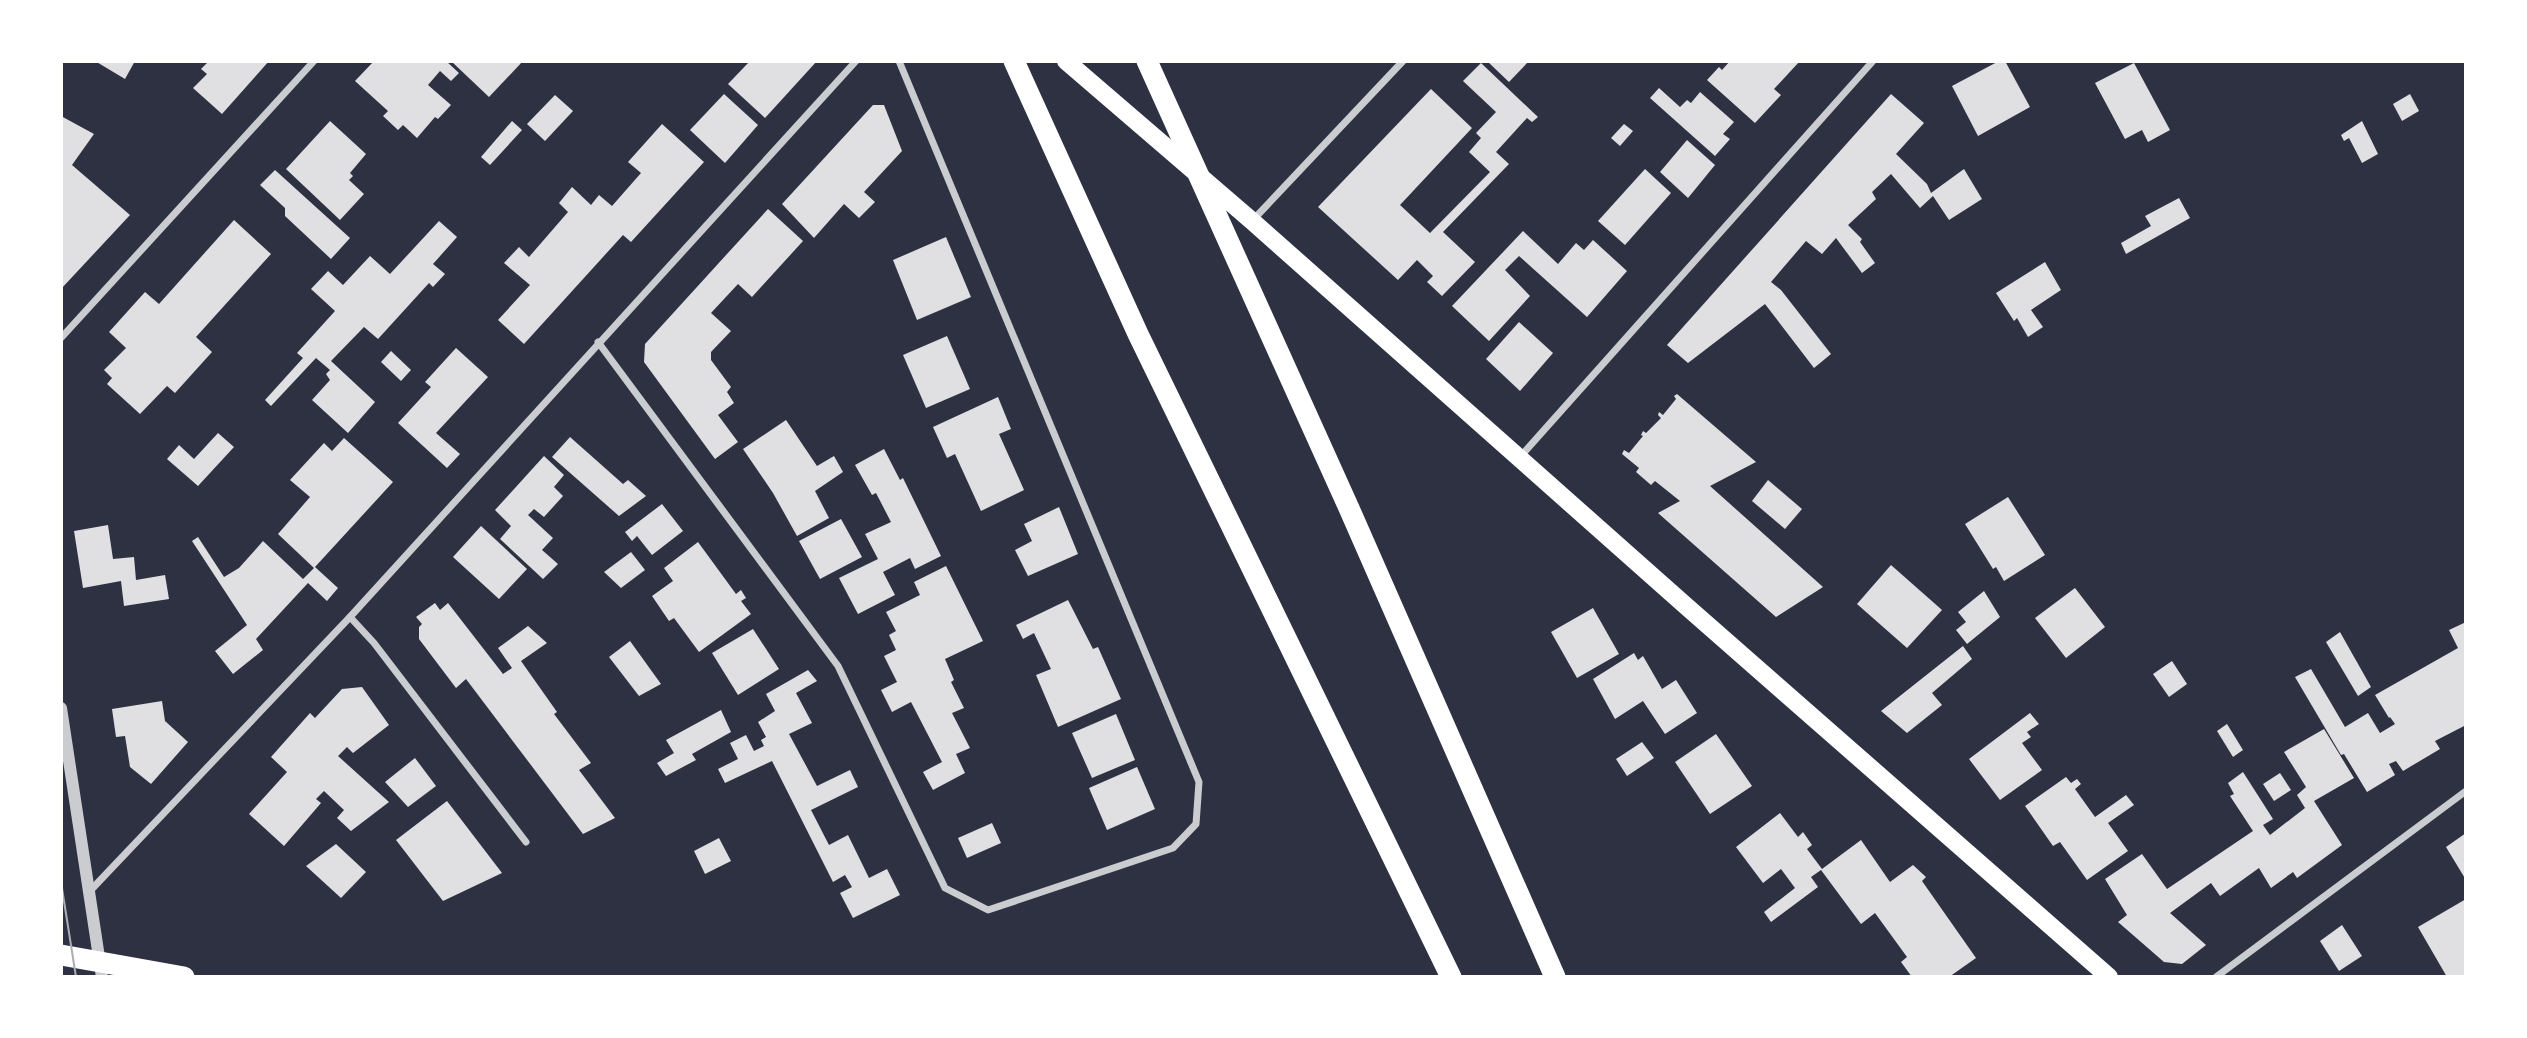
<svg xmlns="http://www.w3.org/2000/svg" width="2527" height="1038" viewBox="0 0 2527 1038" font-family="'Public Sans',sans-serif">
<rect width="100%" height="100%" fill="#2d3142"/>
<!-- building -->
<g fill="#e0e0e3">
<polygon points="95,61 135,61 125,79"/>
<polygon points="209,61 269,61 222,114 193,88 207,74 201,69"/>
<polygon points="374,61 446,61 459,73 451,81 440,71 428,85 451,105 438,119 435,117 417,138 403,125 398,130 383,116 388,111 355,81"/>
<polygon points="451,61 523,61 489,97"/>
<polygon points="750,61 817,61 765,118 728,84"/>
<polygon points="1487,61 1529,61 1509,82"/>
<polygon points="1730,61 1800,61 1774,89 1781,95 1755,123 1707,80 1719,67 1722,70"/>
<polygon points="1999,61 2005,61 2030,107 1978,136 1952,86"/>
<polygon points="1481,63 1538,117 1532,122 1527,118 1496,152 1509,164 1443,232 1475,262 1442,296 1427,282 1433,276 1417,260 1398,280 1318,207 1431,89 1472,128 1400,205 1430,233 1490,172 1469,152 1481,138 1476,133 1496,112 1463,81"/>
<polygon points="2134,63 2170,130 2148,142 2142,130 2125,139 2095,83"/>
<polygon points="1659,88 1680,107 1687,100 1691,103 1700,92 1734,122 1723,134 1730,139 1715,156 1650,98"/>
<polygon points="724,94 758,125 725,163 690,130"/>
<polygon points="1891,94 1924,123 1896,154 1927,184 1931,193 1964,169 1982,199 1949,220 1933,196 1920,208 1891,174 1872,192 1876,199 1848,225 1862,239 1860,242 1875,263 1862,273 1836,238 1822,254 1806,241 1771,282 1781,290 1831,354 1814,368 1765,304 1688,363 1667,345"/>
<polygon points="2410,94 2419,111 2402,121 2393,104"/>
<polygon points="555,95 573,111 545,141 527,124"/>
<polygon points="873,105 884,105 902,151 864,192 875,202 859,218 844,204 814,238 782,204"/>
<polygon points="61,116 94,134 72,165 130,215 61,289"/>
<polygon points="330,121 366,154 350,173 353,176 349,180 364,194 340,220 286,169"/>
<polygon points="512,121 522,130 490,165 481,157"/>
<polygon points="2362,121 2378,154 2362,163 2349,138 2344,141 2341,135"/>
<polygon points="662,124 704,162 631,242 623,235 524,344 498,320 530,285 504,263 519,247 529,257 568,212 559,203 572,187 591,205 599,195 612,206 641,173 628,162"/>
<polygon points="1624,124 1633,131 1620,146 1611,138"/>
<polygon points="1687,140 1715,165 1688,198 1660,172"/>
<polygon points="1645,169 1671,193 1625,245 1598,221"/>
<polygon points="275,170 350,238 331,259 285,216 285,208 260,185"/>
<polygon points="2179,198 2190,218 2126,254 2121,243 2151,226 2145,216"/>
<polygon points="768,209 803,241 752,297 738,284 711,313 731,331 711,352 711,360 731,387 727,392 734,403 718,415 738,442 715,459 644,362 645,344"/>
<polygon points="234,220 271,254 196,337 212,352 175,393 167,386 140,414 107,384 112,378 104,370 126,348 109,332 145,292 159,304"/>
<polygon points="439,221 457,237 433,264 445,274 433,287 429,283 378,339 364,327 331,361 375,402 348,433 312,400 330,380 326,374 330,370 316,358 271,406 265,400 303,358 297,353 335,311 311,289 328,271 343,285 370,256 390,274"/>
<polygon points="1523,231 1558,264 1576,243 1584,250 1593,240 1627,271 1587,317 1519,256 1505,270 1530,296 1489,341 1452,306"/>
<polygon points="946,237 971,297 917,320 893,260"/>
<polygon points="2045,262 2061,290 2031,310 2043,327 2028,337 2017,318 2014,321 1996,293"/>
<polygon points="1519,322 1553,353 1520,391 1486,359"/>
<polygon points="947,336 970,389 926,408 903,355"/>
<polygon points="456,348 488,377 436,433 460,454 447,468 398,423 431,387 425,382"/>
<polygon points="391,351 411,370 401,381 381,362"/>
<polygon points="1677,394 1756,462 1710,486 1823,587 1776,617 1658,513 1680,501 1655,481 1651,485 1636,472 1639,468 1622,454 1624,450 1629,453 1643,436 1641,435 1643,431 1646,433 1661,418 1658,415 1659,412 1663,415 1676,399 1674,396"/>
<polygon points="998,397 1011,429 999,434 1024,490 981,511 955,454 947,458 933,427"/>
<polygon points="786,420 817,466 834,456 843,472 815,491 829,518 797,536 773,493 743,449"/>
<polygon points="218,433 234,447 198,486 167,459 179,445 194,459"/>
<polygon points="570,437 623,484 628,480 646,496 619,516 552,457"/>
<polygon points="344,438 393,482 315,567 338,588 327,601 308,583 256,639 263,650 233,674 215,651 247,625 192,541 198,537 224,577 239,568 263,541 303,579 314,568 278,534 310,497 290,480 324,443 332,451"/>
<polygon points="884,449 900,480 903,478 941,556 915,569 910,558 883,572 895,595 858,614 839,578 878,559 865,534 891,522 876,493 872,495 855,465"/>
<polygon points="544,456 564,475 554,487 563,496 544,517 534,509 528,515 553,538 542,550 558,564 543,579 500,539 511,526 495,510"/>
<polygon points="1768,480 1802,509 1785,529 1752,501"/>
<polygon points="2008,497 2045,555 2004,581 1996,567 1993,569 1965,524"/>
<polygon points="662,504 683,531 652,555 637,536 632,541 625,532"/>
<polygon points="1059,507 1078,554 1028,576 1015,550 1032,541 1024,524"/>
<polygon points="841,519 862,557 820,579 799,541"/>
<polygon points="108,525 113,559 134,557 136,580 165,575 169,599 124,606 121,581 83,588 74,531"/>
<polygon points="481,526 527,569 499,599 453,557"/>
<polygon points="698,542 736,594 741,590 746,598 741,601 751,614 699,652 674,618 669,621 652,596 673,581 664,568"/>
<polygon points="631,552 645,570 621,588 604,572"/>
<polygon points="1891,565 1942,610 1907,648 1857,604"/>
<polygon points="946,566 983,641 945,659 954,680 951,682 964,708 952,713 970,748 956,754 965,773 933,790 923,772 942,762 911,702 892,712 881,690 897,682 884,656 896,650 889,635 896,631 886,612 920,595 914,582"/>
<polygon points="2075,588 2105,627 2066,658 2035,618"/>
<polygon points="1984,591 2000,617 1967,644 1956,630 1966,622 1958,612"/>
<polygon points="1068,600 1093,649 1098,647 1121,699 1058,727 1036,675 1051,669 1034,633 1023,639 1016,625"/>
<polygon points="435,603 440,610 448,603 503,674 512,668 498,648 528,626 547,643 521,661 557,712 554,714 591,763 579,770 615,818 583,834 466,679 456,688 419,639 419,627 422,624 416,617"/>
<polygon points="1593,608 1619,654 1577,678 1551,632"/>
<polygon points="2466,622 2466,725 2435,741 2440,749 2403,771 2396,761 2389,764 2395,775 2367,792 2344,754 2341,755 2295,677 2311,669 2345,727 2368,713 2380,733 2395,724 2390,717 2389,718 2375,695 2458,648 2449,630"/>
<polygon points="753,629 779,669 738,695 712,653"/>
<polygon points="2340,632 2371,687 2358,696 2326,642"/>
<polygon points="630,641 661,684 639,696 609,657"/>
<polygon points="1963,646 1972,659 1932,693 1942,705 1907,733 1881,711"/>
<polygon points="1634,653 1638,660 1643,656 1662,689 1676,680 1697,713 1665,734 1643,701 1615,719 1593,679"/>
<polygon points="2172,661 2187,684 2169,697 2153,674"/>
<polygon points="808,670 817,681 796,693 812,723 789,734 817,786 850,770 858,787 811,810 829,845 848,835 869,878 887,869 900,895 853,918 840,893 852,887 845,875 833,882 772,761 725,783 718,769 738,759 730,743 746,735 754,751 764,746 761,740 766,737 758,722 775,711 766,694"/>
<polygon points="362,687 389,725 353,753 347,747 338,756 389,802 351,831 337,818 344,810 324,791 316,799 321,803 284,846 249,814 287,772 271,757 310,713 315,718 342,689"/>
<polygon points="162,701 165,721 188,742 151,784 130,767 125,736 116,737 112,709"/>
<polygon points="721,710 731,732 692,754 696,760 666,776 657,763 674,753 666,740"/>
<polygon points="2030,713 2039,724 2027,732 2031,737 2022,743 2042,770 2000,800 1969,759"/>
<polygon points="1116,714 1135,760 1092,778 1072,733"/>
<polygon points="2227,724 2243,750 2233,757 2217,731"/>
<polygon points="2324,729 2354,778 2314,801 2342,845 2297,878 2293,872 2271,888 2259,868 2220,896 2211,883 2170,913 2206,945 2182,964 2164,962 2118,922 2127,915 2105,879 2142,854 2167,889 2253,831 2230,796 2234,794 2228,783 2243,772 2273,819 2263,825 2270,835 2305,808 2297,795 2306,787 2284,752"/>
<polygon points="1716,734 1752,786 1710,814 1675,762"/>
<polygon points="1642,742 1654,758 1627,776 1616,759"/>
<polygon points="415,758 436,786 408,807 385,782"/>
<polygon points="1137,767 1155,809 1107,830 1089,788"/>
<polygon points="2280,773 2291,790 2274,801 2263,784"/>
<polygon points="2066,777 2071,783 2077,779 2081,784 2075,789 2095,817 2126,795 2134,805 2108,823 2128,851 2087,880 2060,842 2053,846 2025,806"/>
<polygon points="447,801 502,873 443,901 396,840"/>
<polygon points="1780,813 1798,837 1803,832 1812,845 1807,849 1822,869 1861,840 1890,882 1913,865 1926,877 1922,881 1976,958 1949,977 1912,977 1901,962 1907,957 1875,913 1861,924 1821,870 1811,877 1818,887 1771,922 1764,912 1795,888 1781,869 1763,883 1736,847"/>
<polygon points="992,823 1001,843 967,858 958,838"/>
<polygon points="2466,833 2466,880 2446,847"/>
<polygon points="719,838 731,861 705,874 694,851"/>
<polygon points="336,844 366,872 341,898 306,866"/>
<polygon points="2466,899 2466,975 2447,977 2418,927"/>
<polygon points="2342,925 2362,956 2339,971 2320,941"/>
</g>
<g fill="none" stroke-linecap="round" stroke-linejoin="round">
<!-- minor -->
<g stroke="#caccd0" stroke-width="7">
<polyline points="1252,221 1403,61"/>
<polyline points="61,338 314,61"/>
<polyline points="598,342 838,666 945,888 988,910 1173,848 1196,824 1199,782 899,61"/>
<polyline points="1520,457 1873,61"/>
<polyline points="350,617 374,643 526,842"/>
<polyline points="89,892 350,617 856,61"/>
<polyline points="2216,977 2466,791"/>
</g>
<!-- tertiary -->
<polyline stroke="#caccd0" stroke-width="12" points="61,708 102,977"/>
<!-- primary -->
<polyline stroke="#fff" stroke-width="18" points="1066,61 1252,221 1686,606 2109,977"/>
<!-- motorway -->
<g stroke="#fff" stroke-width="21">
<polyline points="1014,61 1138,334 1451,977"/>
<polyline points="1147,61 1348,506 1555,977"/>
<polyline points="61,955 184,977"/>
</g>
<!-- tram -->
<polyline stroke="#abadb3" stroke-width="2" points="61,882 76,977"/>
</g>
<!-- border -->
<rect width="2527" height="1038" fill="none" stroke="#ffffff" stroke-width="126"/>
</svg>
